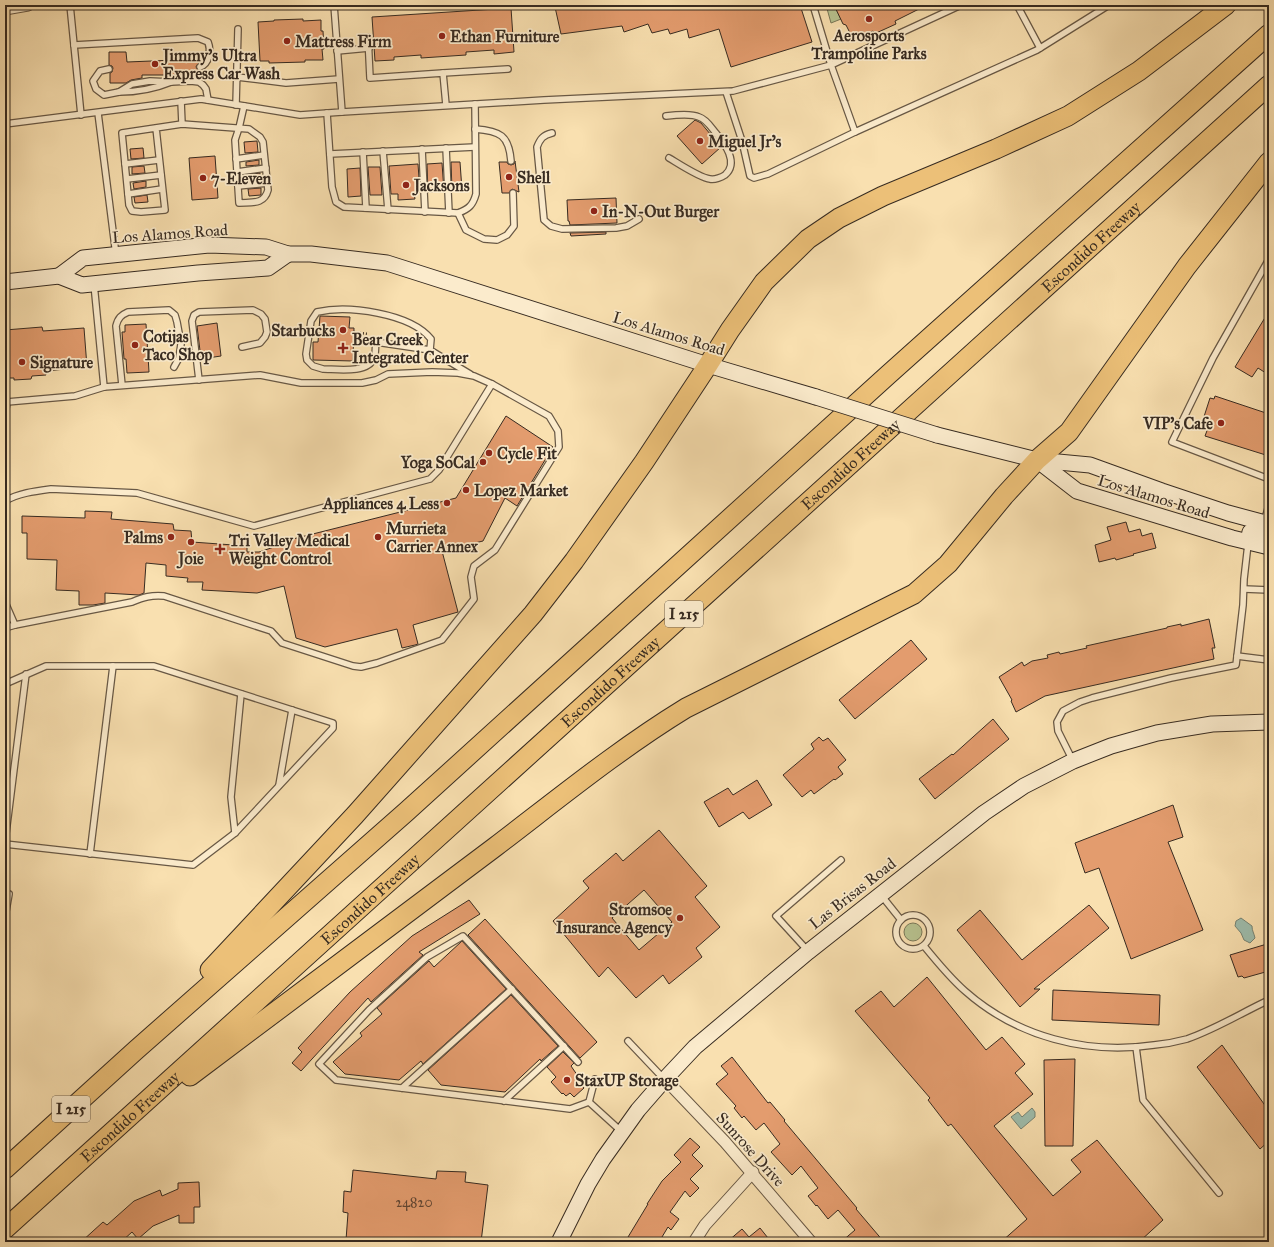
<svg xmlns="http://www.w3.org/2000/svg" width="1274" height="1247" viewBox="0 0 1274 1247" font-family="'IM FELL Great Primer',serif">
<rect width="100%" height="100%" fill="#f9e0b0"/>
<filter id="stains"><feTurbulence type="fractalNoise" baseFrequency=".005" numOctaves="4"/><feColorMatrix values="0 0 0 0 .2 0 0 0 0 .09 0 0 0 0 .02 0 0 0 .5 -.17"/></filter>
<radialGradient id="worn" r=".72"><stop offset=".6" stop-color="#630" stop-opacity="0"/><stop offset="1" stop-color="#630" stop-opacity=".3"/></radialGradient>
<!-- green -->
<g fill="#b8c390" stroke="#787758">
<polygon points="826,5 834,5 841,19 831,23"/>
<circle cx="913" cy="932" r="9"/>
</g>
<!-- water -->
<g fill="#9ebdac" stroke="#758374">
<path d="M 1241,918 L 1252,926 C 1252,931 1254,933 1255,938 L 1250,943 L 1244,940 L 1241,933 L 1235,926 L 1236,921 Z"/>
<polygon points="1032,1108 1035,1112 1035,1117 1021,1129 1011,1117 1018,1112 1022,1117"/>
</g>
<!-- building -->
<g fill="#e39c6e" stroke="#372b21" fill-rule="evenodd">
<polygon points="571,5 800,5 812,42 731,67 719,29 689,38 687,29 670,34 668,29 652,33 648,24 624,32 622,26 561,34 555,7"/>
<polygon points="834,5 927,5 895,21 896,24 874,34 873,31 867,34 863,32 852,37 846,25 843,24"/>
<polygon points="511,8 514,52 494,54 494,50 466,52 466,55 421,58 421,55 394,57 394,60 375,61 372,17"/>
<polygon points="303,19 303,21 321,20 321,31 323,31 324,49 322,49 323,60 305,60 305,62 269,63 269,61 260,61 258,22 274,21 274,20"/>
<polygon points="109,52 126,52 127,62 200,59 200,62 197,65 196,67 198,70 200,71 201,73 194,73 194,75 142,75 142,78 131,80 126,83 110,83 110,73 112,72 113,68 112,66 109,65"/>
<polygon points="695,120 701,123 721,147 702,164 677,136"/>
<polygon points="257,141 258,152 245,153 244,142"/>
<polygon points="143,148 144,158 131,159 130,149"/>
<polygon points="215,156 218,198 192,200 189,158"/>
<polygon points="259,160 259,165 246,166 246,162"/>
<polygon points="515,161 519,192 512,189 509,193 502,193 499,162 507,162 508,164 511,165 514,164"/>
<polygon points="451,162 460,162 462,190 452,190"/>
<polygon points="442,163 444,191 428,192 427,164"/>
<polygon points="418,164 420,192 414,193 415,199 398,200 398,194 391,194 389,166"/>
<polygon points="144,166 145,173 132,174 132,167"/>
<polygon points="368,167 380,167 382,195 370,195"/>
<polygon points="360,168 361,196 348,197 347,169"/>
<polygon points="260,173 260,179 248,181 247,175"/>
<polygon points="146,181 146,187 134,189 133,183"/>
<polygon points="261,188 261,195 249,196 248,189"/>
<polygon points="147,195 148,202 135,203 134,197"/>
<polygon points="616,198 617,223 570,225 569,221 568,221 567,200"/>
<polygon points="606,232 606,234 571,236 570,233"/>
<polygon points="1269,311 1269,375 1258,368 1252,377 1235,367"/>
<polygon points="320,316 350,317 349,328 354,328 353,361 313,360 313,342 318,342"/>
<polygon points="217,323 221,356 201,359 197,326"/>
<polygon points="146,324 149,372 127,373 126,359 124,359 122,332 125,332 125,325"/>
<polygon points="42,327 43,331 84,328 87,367 45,371 46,375 32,376 31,379 14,380 14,378 5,378 5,330"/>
<polygon points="1215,396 1269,414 1269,456 1205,436 1208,428 1201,426 1210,398 1214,399"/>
<polygon points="506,416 553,447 517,506 505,498 483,541 442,551 458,612 413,625 418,644 415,645 402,648 397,629 325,647 296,638 284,586 257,593 202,590 203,582 187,582 188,578 166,576 166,565 146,563 144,593 139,595 105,593 105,603 93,605 79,605 79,591 56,590 57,560 27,559 27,533 22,533 22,516 85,518 85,511 112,512 111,519 173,524 174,530 191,531 192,542 247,546 247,552 259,552 274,547 273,544 456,498"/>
<polygon points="1126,522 1129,532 1140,529 1142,536 1152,533 1156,548 1133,554 1134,555 1116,560 1115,558 1099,562 1095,545 1111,540 1107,527"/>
<polygon points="1209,619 1215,648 1212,648 1214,659 1045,696 1016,712 1011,701 1012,700 999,677 1022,662 1024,666 1032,661 1048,658 1047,655 1059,652 1060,654 1087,648 1086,646 1167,628 1167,627 1181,624 1181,626"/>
<polygon points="911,640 927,659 855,719 839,700"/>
<polygon points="993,719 1009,739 935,799 919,779 952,754 953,755"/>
<polygon points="819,737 823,741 828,738 846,760 838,767 843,774 835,780 834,779 814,794 811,790 802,797 783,775 814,749 811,744"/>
<polygon points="757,780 772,805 749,819 743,812 719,827 704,802 728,788 733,795"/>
<polygon points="1173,805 1183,837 1168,842 1203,930 1131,959 1099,868 1085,873 1075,843"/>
<path d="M 659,830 L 707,886 L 695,897 L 720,927 L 696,948 L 702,957 L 669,984 L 663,975 L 636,998 L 608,967 L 599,977 L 553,921 L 589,888 L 583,881 L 616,853 L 623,861 ZM 644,890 L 672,922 L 639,950 L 612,918 Z"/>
<polygon points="469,900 480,914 419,952 423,955 371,1002 368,998 301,1071 292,1063 302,1052 298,1048 350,992 412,936"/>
<polygon points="1089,905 1109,928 1034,989 1040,989 1020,1007 957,930 980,910 1022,960"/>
<polygon points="485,919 597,1042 580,1058 468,935"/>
<polygon points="462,941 506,989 423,1064 421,1061 399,1080 345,1074 333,1062 362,1036 360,1033 382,1014 377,1008 429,961 434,967"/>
<polygon points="1267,944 1269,950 1269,971 1244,978 1242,976 1238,977 1230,955"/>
<polygon points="927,977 986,1050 1002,1037 1025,1064 1015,1073 1033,1094 994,1126 1053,1196 1081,1172 1071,1160 1097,1140 1163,1220 1139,1242 1001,1242 1027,1219 951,1124 948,1126 928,1100 930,1098 855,1011 881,991 894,1007"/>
<polygon points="1053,990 1160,995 1159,1025 1052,1020"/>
<polygon points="511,995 558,1046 541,1061 540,1059 505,1092 441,1085 428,1070"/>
<polygon points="1222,1045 1269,1111 1269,1141 1260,1149 1197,1067"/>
<polygon points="563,1052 574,1063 571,1066 582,1082 581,1084 584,1088 574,1097 570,1093 566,1096 563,1093 562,1094 551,1082 556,1077 547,1067"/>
<polygon points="732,1057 768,1103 770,1102 785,1120 784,1121 857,1208 856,1209 884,1242 841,1242 855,1230 838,1210 828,1219 817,1205 816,1206 808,1196 818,1188 801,1166 792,1175 771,1152 780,1144 764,1123 756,1130 744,1116 742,1118 734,1108 736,1106 716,1084 728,1074 721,1066"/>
<polygon points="1075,1059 1073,1146 1045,1146 1044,1060"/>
<polygon points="690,1138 700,1147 692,1155 703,1166 690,1179 699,1188 690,1197 685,1191 670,1212 679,1219 671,1230 668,1227 659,1242 625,1242 648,1204 647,1204 662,1181 681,1162 674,1155"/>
<polygon points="353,1170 436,1179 437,1171 466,1172 465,1182 488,1185 481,1242 360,1242 346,1240 348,1213 343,1212 344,1191 351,1192"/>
<polygon points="199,1182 200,1207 194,1207 194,1223 179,1223 179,1215 153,1226 138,1239 132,1232 121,1242 81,1242 103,1222 107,1225 134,1201 160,1190 162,1196 178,1189 178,1183"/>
<polygon points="760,1228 768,1238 763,1242 727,1242 742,1229 749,1237"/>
</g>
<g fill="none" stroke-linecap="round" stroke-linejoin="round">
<!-- lane casing -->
<g stroke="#685845" stroke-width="8">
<g id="lane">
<polyline points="70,5 81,115"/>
<polyline points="813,5 831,65 855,132 1037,50 1109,5"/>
<polyline points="1017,5 1040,48"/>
<polyline points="368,37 370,78 443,73 446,105"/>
<path d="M 74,45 L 198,38 L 208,42 C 211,50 210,63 200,67"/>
<polyline points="337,51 369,48"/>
<polyline points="109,69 100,71 93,81 96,89 104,95 119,92 132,84 150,81 171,82 191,81 199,82 203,85 206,89 208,100"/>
<polyline points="443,73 508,69"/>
<polyline points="237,77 286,83 339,79"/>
<path d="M 119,92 C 137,92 154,89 171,82"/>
<polyline points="726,92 742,141 750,176 754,178 768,174 855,132"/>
<polyline points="181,101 182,124"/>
<polyline points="236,105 238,29"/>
<polyline points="342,112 544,100 733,91 831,65 961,5"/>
<polyline points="98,113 116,255"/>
<path d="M 327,113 L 332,187 L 336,202 L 344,207 L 458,213 C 469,209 473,205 476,194 L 475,104"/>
<path d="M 666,116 C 674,115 691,113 699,117 C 706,119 711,127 715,132 C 723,142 740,162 725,175 C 722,177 715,180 710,179 C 700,178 679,164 669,158"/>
<polyline points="5,124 201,99 300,115 342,112 334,5"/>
<path d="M 156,128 L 165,210 L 141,212 L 132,211 L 129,205 L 122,133 L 182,124 L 249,129 L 260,137 L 263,142 L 268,190 C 264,205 252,202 239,203 L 235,140 L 239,128 L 244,106"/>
<path d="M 475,129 C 500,131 509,135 511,161"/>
<path d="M 552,133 C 543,135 540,139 537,147 L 544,220 L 551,226 L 562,229 L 616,228 L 627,226 L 639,219"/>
<polyline points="446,148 449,213"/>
<polyline points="422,149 425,212"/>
<polyline points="383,151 388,210"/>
<polyline points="363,152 366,208"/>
<polyline points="330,154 475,147"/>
<polyline points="236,159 264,155"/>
<polyline points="125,164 159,160"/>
<polyline points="237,172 266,168"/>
<polyline points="127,179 161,175"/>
<polyline points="238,186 268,183"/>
<polyline points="128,194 162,189"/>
<polyline points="458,213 466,230 484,239 497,240 507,235 514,226 513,193"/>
<polyline points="5,219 6,219"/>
<polyline points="1269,259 1213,358 1172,442 1269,479"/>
<path d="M 430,350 L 431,339 C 410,313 348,305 317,312 L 311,321 L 306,354 L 307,360 L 313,366 L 323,369 C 336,369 368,374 374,358 C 376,354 375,347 376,342 L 430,350 L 470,374"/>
<polyline points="199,380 192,321 194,315 199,312 253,310 261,314 265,319 267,332 265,337 260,343 242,347"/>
<path d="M 122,385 L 116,326 C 118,318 121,315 128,312 L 169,310 L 175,315 L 177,322 L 181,344 L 179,358 L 174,367"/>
<polyline points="5,415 7,402 75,396 104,387"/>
<path d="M 5,501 C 19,493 36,491 51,489 L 137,493 L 254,526 L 430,479 L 439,470 L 492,384 L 474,376 L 458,373 L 432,372 L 388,374 L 376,380 L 362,383 L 301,383 L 260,375 L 104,387 L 94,284"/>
<polyline points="1264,522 1269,505"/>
<polyline points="1244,589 1269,590"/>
<polyline points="5,602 15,625 5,628"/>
<path d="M 15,625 L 132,602 C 144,597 151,595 164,596 L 271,631 L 282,643 L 353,666 L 361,667 L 377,663 L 442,640 L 474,599 L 471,577 L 474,566 L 495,550 L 559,447 L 558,431 L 549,416 L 492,384"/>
<polyline points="1237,656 1269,660"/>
<polyline points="5,684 46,666 154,666 333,723 333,728 235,833 193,865 5,844"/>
<polyline points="1073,761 1058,731 1057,722 1063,711 1080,702 1092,698 1171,678 1236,665 1243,605 1244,579 1248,544"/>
<polyline points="279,785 292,710"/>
<polyline points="235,833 231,797 241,694"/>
<polyline points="5,841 26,674"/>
<polyline points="90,854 113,666"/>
<polyline points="881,895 901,920"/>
<circle cx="913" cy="932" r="17"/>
<polyline points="5,917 9,894"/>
<path d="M 924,946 C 937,962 950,978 965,991 C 1017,1037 1087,1055 1154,1045 C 1165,1044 1176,1042 1187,1039 C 1216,1029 1241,1013 1269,1000"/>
<polyline points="808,951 776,916 841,860"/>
<polyline points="628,1041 664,1079"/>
<polyline points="1136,1047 1143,1100 1219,1193"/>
<polyline points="578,1062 463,936 427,957 369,1010 319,1064 336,1080 570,1109 589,1102 622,1132"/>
<polyline points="402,1088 512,989"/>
<polyline points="504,1101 564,1046"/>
<polyline points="589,1102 595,1079"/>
</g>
</g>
<!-- street casing -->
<g stroke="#685845" stroke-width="13">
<g id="street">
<polyline points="5,9 28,5"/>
<polyline points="665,1079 725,1142 811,1242"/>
<polyline points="694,1242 705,1225 753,1172"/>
</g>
</g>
<!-- secondary casing -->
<g stroke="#372b21" stroke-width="17">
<g id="secondary">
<polyline points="59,276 83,258 209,245 266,247 288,254 311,254 387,263 708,365 816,397"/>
<polyline points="5,282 59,276 82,285 198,273 268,268 288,254"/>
<polyline points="937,435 1037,460 1090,465 1162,491 1228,513 1269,524"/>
<polyline points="1037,460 1077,491 1232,538 1269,547"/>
<polyline points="1248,541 1250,532 1269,535"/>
<polyline points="559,1242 588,1184 603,1159 638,1110 665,1079 695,1047 808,952 984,813 1024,786 1073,761 1111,746 1157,733 1212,724 1269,722"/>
</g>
</g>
<!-- highway casing -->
<g stroke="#372b21" stroke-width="21">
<g id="highway">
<polyline points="210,970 355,815 533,614 574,561 644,462 708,365 730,330 764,282 808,239 839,218 883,196 996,149 1068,116 1139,71 1226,5"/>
<path d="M 190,1076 C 292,1000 394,924 495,847 C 558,799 619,749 686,708 L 914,594 L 948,564 L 1004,496 L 1037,460 L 1069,432 L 1187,266 L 1269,162"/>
<polyline points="5,1169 136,1050 406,812 889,374 1269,34"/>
<path id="s1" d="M 5,1229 L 1269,85"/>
</g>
</g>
<!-- path -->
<polyline stroke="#372b21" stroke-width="2.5" stroke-dasharray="1 2" stroke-linecap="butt" points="354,332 368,334"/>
<!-- lane -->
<use href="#lane" stroke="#fbebcc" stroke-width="5.5"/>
<!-- street -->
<use href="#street" stroke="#fbebcc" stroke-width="11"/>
<!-- secondary -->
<use href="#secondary" stroke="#fbebcc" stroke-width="15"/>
<!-- highway -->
<use href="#highway" stroke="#ecc078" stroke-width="19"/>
<!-- secondary-bridge casing -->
<g stroke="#372b21" stroke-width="17" stroke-linecap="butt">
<polyline id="secondary-bridge" points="816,397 937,435"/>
</g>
<!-- secondary-bridge -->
<use href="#secondary-bridge" stroke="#fbebcc" stroke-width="15"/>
</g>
<!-- markers -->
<g fill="#8f2418" stroke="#fbebcc" stroke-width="1.5">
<circle cx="869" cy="19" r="4"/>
<circle cx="442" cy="36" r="4"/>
<circle cx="287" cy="41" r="4"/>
<circle cx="155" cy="64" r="4"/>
<circle cx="700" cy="141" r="4"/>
<circle cx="509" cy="177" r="4"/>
<circle cx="203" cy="178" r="4"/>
<circle cx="406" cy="185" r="4"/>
<circle cx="594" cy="211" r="4"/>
<circle cx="343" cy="330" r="4"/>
<circle cx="135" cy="345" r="4"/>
<path d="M341 342h4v4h4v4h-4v4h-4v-4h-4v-4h4z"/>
<circle cx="22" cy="362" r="4"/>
<circle cx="1221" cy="423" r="4"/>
<circle cx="489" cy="453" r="4"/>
<circle cx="483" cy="462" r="4"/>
<circle cx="466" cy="490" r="4"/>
<circle cx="447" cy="503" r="4"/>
<circle cx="171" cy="537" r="4"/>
<circle cx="378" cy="537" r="4"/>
<circle cx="191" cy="542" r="4"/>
<path d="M218 543h4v4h4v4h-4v4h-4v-4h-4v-4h4z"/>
<circle cx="680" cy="918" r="4"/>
<circle cx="567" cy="1080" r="4"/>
</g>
<g text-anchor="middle" stroke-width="3.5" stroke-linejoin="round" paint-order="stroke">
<!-- number labels -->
<g font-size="14" fill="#624734">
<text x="414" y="1207">24820</text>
</g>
<!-- shield labels -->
<g fill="#fbebcc" stroke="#726554" stroke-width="1">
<rect x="665" y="601" width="38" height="26" rx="3"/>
<rect x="52" y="1096" width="38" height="26" rx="3"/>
</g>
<g font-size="15" font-weight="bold" fill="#372b21">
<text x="684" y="619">I 215</text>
<text x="71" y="1114">I 215</text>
</g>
<!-- poi labels -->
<g font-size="16" font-weight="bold" fill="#372b21" stroke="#fbebcc" text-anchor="start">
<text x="869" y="41" text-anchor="middle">Aerosports<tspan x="869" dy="18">Trampoline Parks</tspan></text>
<text x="450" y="42">Ethan Furniture</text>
<text x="295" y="47">Mattress Firm</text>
<text x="163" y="61">Jimmy's Ultra<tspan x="163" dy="18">Express Car Wash</tspan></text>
<text x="708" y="147">Miguel Jr's</text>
<text x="517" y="183">Shell</text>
<text x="211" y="184">7-Eleven</text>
<text x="414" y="191">Jacksons</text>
<text x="602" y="217">In-N-Out Burger</text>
<text x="335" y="336" text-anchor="end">Starbucks</text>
<text x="143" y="342">Cotijas<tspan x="143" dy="18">Taco Shop</tspan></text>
<text x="352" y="345">Bear Creek<tspan x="352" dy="18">Integrated Center</tspan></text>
<text x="30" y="368">Signature</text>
<text x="1213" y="429" text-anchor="end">VIP's Cafe</text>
<text x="497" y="459">Cycle Fit</text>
<text x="475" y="468" text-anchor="end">Yoga SoCal</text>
<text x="474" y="496">Lopez Market</text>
<text x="439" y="509" text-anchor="end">Appliances 4 Less</text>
<text x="386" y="534">Murrieta<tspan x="386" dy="18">Carrier Annex</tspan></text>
<text x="163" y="543" text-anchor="end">Palms</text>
<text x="229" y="546">Tri Valley Medical<tspan x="229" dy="18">Weight Control</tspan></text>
<text x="191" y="564" text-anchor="middle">Joie</text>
<text x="672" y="915" text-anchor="end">Stromsoe<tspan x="672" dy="18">Insurance Agency</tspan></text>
<text x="575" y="1086">StaxUP Storage</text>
</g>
<!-- street labels -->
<g font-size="16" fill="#372b21" stroke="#fbebcc">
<text transform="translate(170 233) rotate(-4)" y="6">Los Alamos Road</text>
<text dy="6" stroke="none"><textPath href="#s1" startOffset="1464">Escondido Freeway</textPath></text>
<text transform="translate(669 333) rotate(17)" y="6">Los Alamos Road</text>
<text dy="6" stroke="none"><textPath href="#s1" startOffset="1140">Escondido Freeway</textPath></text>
<text transform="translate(1154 496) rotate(17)" y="6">Los Alamos Road</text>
<text dy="6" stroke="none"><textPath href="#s1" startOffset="816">Escondido Freeway</textPath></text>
<text transform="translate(852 893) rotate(-38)" y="6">Las Brisas Road</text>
<text dy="6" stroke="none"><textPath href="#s1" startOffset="492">Escondido Freeway</textPath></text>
<text dy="6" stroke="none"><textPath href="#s1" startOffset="168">Escondido Freeway</textPath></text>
<text transform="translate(751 1149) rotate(48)" y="6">Sunrose Drive</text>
</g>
</g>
<!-- margin -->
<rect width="1274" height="1247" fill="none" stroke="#f9e0b0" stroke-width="20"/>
<rect x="6" y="6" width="1262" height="1235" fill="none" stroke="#372b21" stroke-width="2"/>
<rect x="10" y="10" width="1254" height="1227" fill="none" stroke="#372b21"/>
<rect width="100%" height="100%" filter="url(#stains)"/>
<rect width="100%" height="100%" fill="url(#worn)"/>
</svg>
